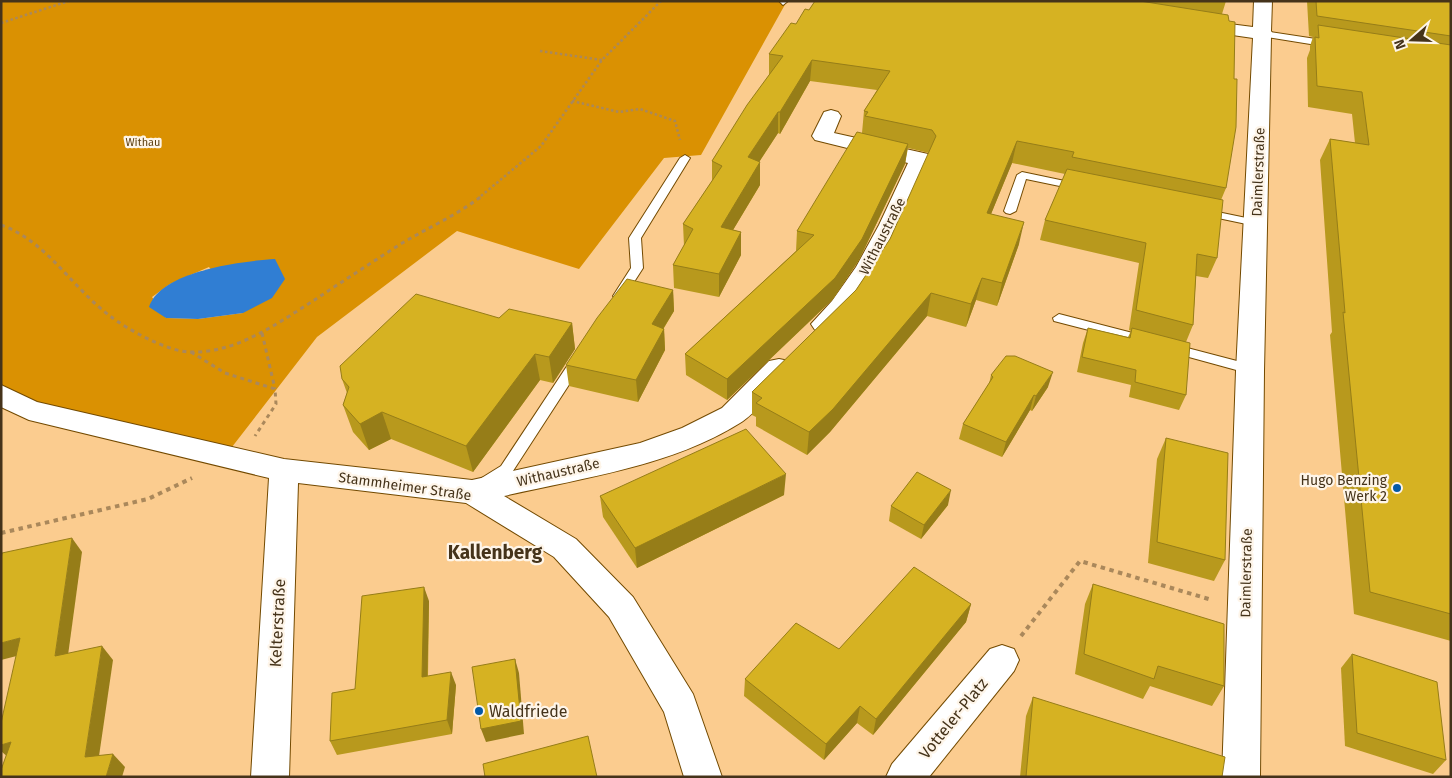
<svg xmlns="http://www.w3.org/2000/svg" width="1452" height="778" viewBox="0 0 1452 778" font-family="'Fira Sans',sans-serif">
<rect width="100%" height="100%" fill="#fbcc8f"/>
<!-- forest -->
<path fill="#da9102" fill-rule="evenodd" d="M 1,1 L 787,1 L 701,155 L 664,158 L 579,269 L 457,231 L 317,337 L 225,456 L 1,395 ZM 209,267 L 243,313 L 198,319 L 166,318 L 152,297 L 170,284 Z"/>
<!-- water -->
<path fill="#307ed3" d="M 275,259 L 285,279 L 272,298 L 243,313 L 198,319 L 166,318 L 149,307 C 160,271 242,261 275,259 Z"/>
<g fill="none" stroke-linecap="round" stroke-linejoin="round">
<!-- lane casing -->
<g stroke="#734a01" stroke-width="2">
<g id="lane">
<polygon points="779,1 788,1 783,5"/>
<polygon points="1264,31 1329,41 1334,44 1329,47 1261,36 1261,32"/>
<polygon points="685,155 690,158 641,238 643,268 623,299 615,299 613,296 631,268 629,238 680,158"/>
<polygon points="1022,172 1079,184 1085,187 1079,190 1026,179 1016,211 1010,214 1006,213 1004,211 1017,175"/>
<polygon points="1203,209 1256,220 1262,223 1256,226 1199,214 1197,212 1199,210"/>
<polygon points="1059,314 1152,338 1154,341 1152,344 1147,345 1054,321 1053,318"/>
<polygon points="1172,344 1256,366 1258,369 1256,372 1251,374 1167,351 1165,348 1167,345"/>
<polygon points="578,355 583,357 585,360 511,474 490,487 485,489 480,487 478,483 480,479 501,466 573,357"/>
</g>
</g>
<!-- street casing -->
<g stroke="#734a01" stroke-width="2">
<g id="street">
<polygon points="1254,1 1272,1 1271,31 1273,34 1271,37 1264,371 1260,777 1222,777 1236,371 1253,38 1198,30 1192,29 1189,25 1192,21 1198,20 1253,27"/>
<path d="M 831,110 L 838,112 L 841,116 L 834,133 L 928,154 L 931,159 C 908,210 887,261 854,306 C 848,314 841,325 833,330 C 828,334 821,332 815,330 L 811,324 L 832,301 L 856,267 L 879,225 L 908,163 L 815,140 L 812,136 L 824,112 Z"/>
<path d="M 779,359 L 789,361 L 792,368 L 789,375 C 775,388 755,414 740,423 C 672,466 582,478 504,496 L 576,539 L 633,597 L 693,694 L 722,777 L 684,777 L 664,712 L 609,617 L 554,557 L 466,503 L 298,483 L 289,777 L 251,777 L 269,478 L 29,420 L 1,407 L 1,385 L 37,402 L 284,459 L 472,480 L 640,443 L 682,428 L 722,408 L 769,361 Z"/>
<polygon points="1002,645 1014,649 1019,660 1014,671 929,777 886,777 892,764 990,649"/>
</g>
</g>
<!-- path-far2 -->
<g stroke="#aa885b" stroke-width="2.5" stroke-dasharray="2.5 2.5" stroke-linecap="butt">
<polyline points="1,23 69,1"/>
<polyline points="540,51 602,60"/>
<polyline points="572,101 619,112 640,109 675,121 680,140"/>
<polyline points="481,196 541,146 602,60 661,1"/>
</g>
<!-- path-far1 -->
<g stroke="#aa885b" stroke-width="3" stroke-dasharray="4 4" stroke-linecap="butt">
<path d="M 1,225 C 47,241 72,288 110,316 C 128,330 167,351 189,352 C 236,354 278,323 316,299 C 343,281 371,263 399,245 C 427,228 456,216 483,195"/>
<polyline points="262,333 275,389"/>
<polyline points="191,352 225,373 275,389 276,404 255,436"/>
</g>
<!-- path -->
<g stroke="#aa885b" stroke-width="4" stroke-dasharray="4.5 4.5" stroke-linecap="butt">
<polyline points="1,533 148,499 192,478"/>
<polyline points="1021,636 1080,561 1212,600"/>
</g>
<!-- lane -->
<use href="#lane" fill="#fff" fill-rule="evenodd"/>
<!-- street -->
<use href="#street" fill="#fff" fill-rule="evenodd"/>
</g>
<!-- wall -->
<g fill="#b8991d">
<polygon points="815,1 1226,1 1222,14 1226,188 1221,200 1217,258 1208,278 1196,276 1193,325 1186,342 1186,395 1179,410 1129,397 1131,385 1077,372 1083,343 1088,328 1128,337 1131,331 1129,330 1139,263 1040,240 1045,220 1065,174 1012,163 991,214 1019,244 997,306 976,300 966,327 927,316 830,432 807,455 756,426 756,417 752,415 752,392 856,290 890,239 929,153 908,148 905,164 859,260 833,299 727,400 686,375 685,354 796,251 797,231 862,133 864,111 877,90 810,81 780,134 778,133 759,162 760,185 733,230 741,232 741,255 719,297 674,288 673,265 684,246 683,224 712,181 712,161 769,75 769,54 809,10"/>
<polygon points="1307,1 1451,1 1451,641 1354,614 1330,335 1332,332 1320,160 1330,139 1355,143 1352,114 1308,107 1307,58 1310,50 1310,46 1313,37 1309,36"/>
<polygon points="673,290 674,311 664,328 664,329 665,350 638,402 569,386 566,365"/>
<polygon points="572,323 575,349 553,383 540,380 473,472 391,439 369,450 353,432 343,405 347,393 342,379"/>
<polygon points="991,375 1048,387 1032,411 1030,410 1002,457 959,439 963,424 989,384"/>
<polygon points="1166,438 1225,560 1214,581 1148,563 1157,459"/>
<polygon points="784,495 637,568 603,517 600,496"/>
<polygon points="948,505 921,539 889,521 891,506"/>
<polygon points="1093,584 1224,686 1212,706 1150,686 1143,699 1075,674 1085,604"/>
<polygon points="429,601 428,676 456,685 452,734 337,755 330,741 355,689"/>
<polygon points="971,604 966,622 873,735 857,723 824,760 744,696 745,679 839,649"/>
<polygon points="1352,654 1446,760 1433,774 1345,746 1341,668"/>
<polygon points="1033,697 1222,777 1020,777 1026,716"/>
</g>
<!-- shaded-wall -->
<g fill="#967d18">
<polygon points="812,60 810,81 780,134 780,112"/>
<polygon points="778,112 778,133 748,179 748,157"/>
<polygon points="1017,141 1012,163 982,236 987,213"/>
<polygon points="908,144 905,164 859,260 833,299 727,400 727,379"/>
<polygon points="760,162 760,185 721,250 721,227"/>
<polygon points="1024,222 1019,244 997,306 1002,283"/>
<polygon points="741,232 741,255 719,297 719,274"/>
<polygon points="982,278 976,300 966,327 971,304"/>
<polygon points="673,290 674,311 653,345 652,324"/>
<polygon points="931,293 927,316 830,432 807,455 809,432"/>
<polygon points="572,323 575,349 553,383 549,357"/>
<polygon points="664,329 665,350 638,402 636,380"/>
<polygon points="535,354 540,380 473,472 466,446"/>
<polygon points="1053,372 1048,387 1032,411 1036,396"/>
<polygon points="1034,395 1030,410 1002,457 1006,442"/>
<polygon points="382,412 391,439 369,450 360,424"/>
<polygon points="786,474 784,495 637,568 635,548"/>
<polygon points="951,490 948,505 921,539 924,525"/>
<polygon points="72,538 82,552 66,670 55,656"/>
<polygon points="424,587 429,601 427,691 422,677"/>
<polygon points="971,604 966,622 873,735 876,719"/>
<polygon points="20,638 32,652 1,660 1,643"/>
<polygon points="102,646 113,660 97,770 85,757"/>
<polygon points="515,659 519,673 524,734 486,742 481,729"/>
<polygon points="451,672 456,685 452,734 447,720"/>
<polygon points="860,706 857,723 824,760 826,744"/>
<polygon points="11,742 10,759 1,751 1,745"/>
<polygon points="113,754 125,767 122,777 106,777"/>
</g>
<!-- building -->
<g fill="#d6b222" stroke="#967d18">
<polygon points="815,1 1140,1 1228,15 1229,21 1235,22 1234,79 1237,79 1236,127 1226,188 1072,157 1074,152 1017,141 987,213 1024,222 1002,283 982,278 971,304 931,293 833,409 809,432 756,403 762,398 752,392 856,290 890,239 936,136 932,130 865,116 868,112 864,111 890,71 812,60 780,112 778,112 748,157 760,162 721,227 741,232 719,274 673,265 693,229 683,224 722,166 712,161 747,105 783,56 769,54 791,23 796,24 805,9 809,10"/>
<polygon points="1316,1 1451,1 1451,36 1317,16"/>
<polygon points="1318,25 1451,45 1451,614 1370,592 1343,312 1345,313 1330,139 1369,145 1362,92 1317,86 1315,37 1319,38"/>
<polygon points="857,132 908,144 862,239 835,278 727,379 685,354 814,235 797,231"/>
<polygon points="1067,169 1223,200 1217,258 1197,254 1193,325 1136,310 1146,243 1045,220"/>
<polygon points="627,279 673,290 652,324 664,329 636,380 566,365 597,318"/>
<polygon points="416,294 499,318 509,309 572,323 549,357 535,354 466,446 382,412 360,424 343,405 349,387 342,379 340,366"/>
<polygon points="1088,328 1130,338 1132,328 1190,343 1186,395 1135,382 1136,370 1082,357"/>
<polygon points="1006,356 1015,356 1053,372 1036,396 1034,395 1006,442 963,424 993,377 991,375"/>
<polygon points="746,429 786,474 635,548 600,496"/>
<polygon points="1166,438 1228,453 1225,560 1157,542"/>
<polygon points="917,472 951,490 924,525 891,506"/>
<polygon points="72,538 55,656 102,646 85,757 113,754 106,777 1,777 1,770 11,742 1,745 1,723 20,638 1,643 1,559 2,553"/>
<polygon points="914,567 971,604 876,719 860,706 826,744 745,679 796,623 839,649"/>
<polygon points="1093,584 1224,624 1224,686 1158,666 1154,679 1084,654"/>
<polygon points="424,587 422,677 451,672 447,720 330,741 332,693 355,689 362,596"/>
<polygon points="1352,654 1437,682 1446,760 1357,733"/>
<polygon points="515,659 521,721 481,729 472,667"/>
<polygon points="1033,697 1225,757 1222,777 1026,777"/>
<polygon points="588,736 597,777 485,777 483,764"/>
</g>
<!-- markers -->
<g fill="#0359a7" stroke="#fef5e9" stroke-width="2">
<circle cx="1397" cy="488" r="5"/>
<circle cx="479" cy="711" r="5"/>
</g>
<g text-anchor="middle" stroke-width="4.5" stroke-linejoin="round" paint-order="stroke">
<!-- far-park labels -->
<g font-size="11" fill="#5e4013" stroke="#fef5e9">
<text x="143" y="146">Withau</text>
</g>
<!-- street labels -->
<g font-size="14" fill="#45331a" stroke="#fef5e9">
<text transform="translate(1258 172) rotate(-88)" y="5">Daimlerstraße</text>
<text transform="translate(882 236) rotate(-63)" y="5">Withaustraße</text>
<text transform="translate(558 472) rotate(-13)" y="5">Withaustraße</text>
<text transform="translate(405 486) rotate(8)" y="5">Stammheimer Straße</text>
<text transform="translate(1246 573) rotate(-89)" y="5">Daimlerstraße</text>
</g>
<!-- poi labels -->
<g font-size="14" fill="#45331a" stroke="#fef5e9" text-anchor="end">
<text x="1387" y="485">Hugo Benzing<tspan x="1387" dy="16">Werk 2</tspan></text>
</g>
<!-- near-street labels -->
<g font-size="16" fill="#45331a" stroke="#fef5e9">
<text transform="translate(277 623) rotate(-87)" y="6">Kelterstraße</text>
<text transform="translate(953 718) rotate(-51)" y="6">Votteler-Platz</text>
</g>
<!-- near-poi labels -->
<g font-size="16" fill="#45331a" stroke="#fef5e9" text-anchor="start">
<text x="489" y="717">Waldfriede</text>
</g>
<!-- district labels -->
<g font-size="19" font-weight="bold" fill="#45331a" stroke="#fef5e9">
<text x="495" y="559">Kallenberg</text>
</g>
</g>
<!-- border -->
<rect width="1452" height="778" fill="none" stroke="#45331a" stroke-width="5"/>
<!-- north arrow -->
<g transform="translate(1412 40) rotate(250)" stroke="#fef5e9" stroke-width="4" paint-order="stroke">
<path d="M0-4L9 19L0 12L-9 19Z" fill="#45331a"/>
<text y="-8" font-size="14" font-weight="bold" text-anchor="middle" fill="#45331a">N</text>
</g>
</svg>
